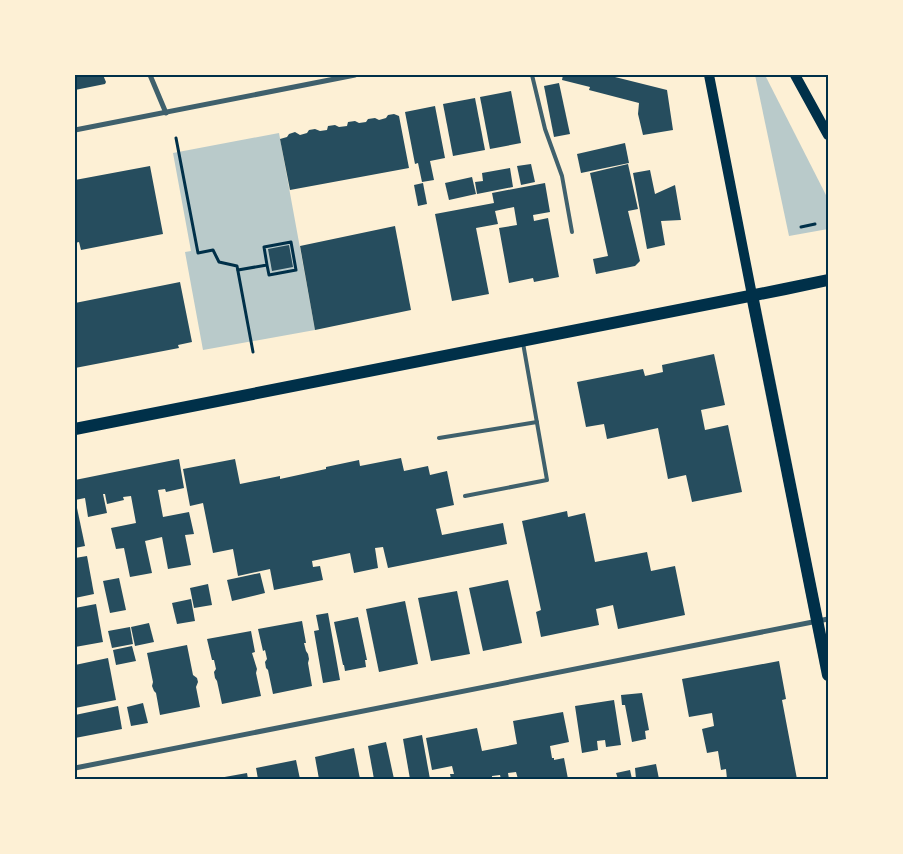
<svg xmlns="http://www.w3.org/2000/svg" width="903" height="854" viewBox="0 0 903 854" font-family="'Archivo Narrow',sans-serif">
<rect width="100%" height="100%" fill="#fdf0d5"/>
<!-- green -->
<g fill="#b9caca">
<polygon points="755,75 765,75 828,199 828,229 789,236"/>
<polygon points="279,133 315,330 203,350 185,252 191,251 173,153"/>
</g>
<!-- building -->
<g fill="#264d5e">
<polygon points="75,75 103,75 106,82 105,84 75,90"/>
<polygon points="563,75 607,75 667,90 673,130 643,135 638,114 639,103 589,90 590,87 562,80"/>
<polygon points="559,83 570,134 554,137 544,86"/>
<polygon points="511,91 521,143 490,149 480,97"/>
<polygon points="475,98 485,150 453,156 443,104"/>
<polygon points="435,106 445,158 430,161 434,180 422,182 418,163 415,164 405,112"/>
<polygon points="394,114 399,116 409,168 290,190 280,139 287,137 289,134 295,132 300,135 307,133 309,130 315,129 320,131 327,130 328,126 335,125 339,127 347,126 348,122 355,121 359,123 366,122 368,119 375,118 379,120 386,118 388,115"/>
<polygon points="625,143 629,163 581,173 577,154"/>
<polygon points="531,164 535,182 521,185 517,166"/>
<polygon points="628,164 638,209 628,211 640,261 635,266 596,274 593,259 608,256 590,173"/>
<polygon points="150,166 163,234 81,250 79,242 75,243 75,180"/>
<polygon points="510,168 513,187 477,194 475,182 483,181 482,173"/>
<polygon points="650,170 655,194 675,185 681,220 661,221 665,245 647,249 633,173"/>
<polygon points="472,177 476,194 449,200 445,183"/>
<polygon points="423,183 427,204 418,206 414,185"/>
<polygon points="545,183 550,212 533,215 534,221 548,218 559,277 534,282 533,278 509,283 499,228 517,225 514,207 495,211 498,224 476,228 489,294 452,301 435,214 494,203 492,193"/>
<polygon points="395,226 411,310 315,330 300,246"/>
<polygon points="289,245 293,267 272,271 268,249"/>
<polygon points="180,282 192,342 178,345 179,348 75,368 75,303"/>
<polygon points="714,354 725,405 701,410 705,430 728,425 742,492 692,502 686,475 668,479 658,428 607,439 604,424 586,427 577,382 643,369 645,376 663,372 662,365"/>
<polygon points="401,458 404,471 428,466 430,475 447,471 454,505 436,509 442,535 503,523 507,544 388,568 383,547 375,548 378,568 354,573 350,553 312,561 313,567 320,566 323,580 274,590 270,569 238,576 233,549 213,553 203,503 190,506 183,469 235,459 240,484 280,476 280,479 326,469 326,467 359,460 360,466"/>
<polygon points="179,459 184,488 166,492 165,489 158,490 163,517 189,512 194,534 185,535 191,565 168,569 162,537 145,541 152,573 130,577 124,548 116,549 111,528 136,523 131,496 123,497 124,500 107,504 105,494 103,494 107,513 88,517 85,498 75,500 75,480"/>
<polygon points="77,508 85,546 75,548 75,509"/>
<polygon points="567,511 568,517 585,513 595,562 647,552 651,571 675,566 685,615 618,629 613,605 596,609 599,625 541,637 536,612 541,610 522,521"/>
<polygon points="87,556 94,594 75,598 75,558"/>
<polygon points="260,573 265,593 232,601 227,580"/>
<polygon points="119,578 126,610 110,613 103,581"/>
<polygon points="508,580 522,643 483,651 469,588"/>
<polygon points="208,584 212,605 194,608 190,588"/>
<polygon points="457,591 470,654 431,661 418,598"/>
<polygon points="191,599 195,621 177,624 172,603"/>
<polygon points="405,601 418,664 379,672 366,609"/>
<polygon points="96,604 103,642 75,647 75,608"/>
<polygon points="328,613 340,680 323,683 314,631 319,630 316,615"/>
<polygon points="358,617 367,660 365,660 366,667 345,671 344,665 343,665 334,622"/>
<polygon points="302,621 306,643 304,643 306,651 308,654 309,659 308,663 312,686 273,694 268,670 266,668 265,662 267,659 265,650 263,651 258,629"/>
<polygon points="149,623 154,642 135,646 131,627"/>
<polygon points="130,627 133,644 112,648 108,631"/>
<polygon points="251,631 255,652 252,653 257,669 256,673 261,696 222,704 217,681 215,678 214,672 216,669 214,660 212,660 207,639"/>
<polygon points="187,645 193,675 197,678 198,682 196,687 200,707 160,715 156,693 154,691 152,686 153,682 147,653"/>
<polygon points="132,646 136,661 116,665 113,650"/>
<polygon points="108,658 116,700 75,708 75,665"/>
<polygon points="779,661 786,699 782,700 797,779 727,779 726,769 721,770 718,751 707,753 702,729 714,726 712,713 689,717 682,679"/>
<polygon points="642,693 649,730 645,731 646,739 632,742 625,705 622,705 621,695"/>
<polygon points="614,700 621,745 606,747 605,740 597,741 598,750 582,753 575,706"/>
<polygon points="143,703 148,723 131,726 127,707"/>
<polygon points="118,706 122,729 75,738 75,715"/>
<polygon points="563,712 569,742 550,746 552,758 554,758 554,760 564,758 568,779 518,779 516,772 508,773 509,779 501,779 500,775 492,776 492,779 451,779 450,774 454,774 452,766 432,770 426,738 477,728 482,751 517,744 513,721"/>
<polygon points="422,735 430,779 410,779 403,739"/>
<polygon points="386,742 394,779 374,779 368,746"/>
<polygon points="354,748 360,779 319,779 315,757"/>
<polygon points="296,760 300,779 258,779 256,768"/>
<polygon points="656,764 659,779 636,779 635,768"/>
<polygon points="630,770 632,779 618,779 616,773"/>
<polygon points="247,773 248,779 220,779 219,778"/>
</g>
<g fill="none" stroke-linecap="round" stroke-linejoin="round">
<!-- path -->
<g stroke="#003049" stroke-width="3">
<polyline points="176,138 198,253 213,250 219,262 237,266 253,352"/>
<polyline points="801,227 815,224"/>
<polyline points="238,270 267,265 264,247 291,242 296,270 269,275 267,265"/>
</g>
<!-- service -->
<g stroke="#3f606c" stroke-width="4">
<polyline points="532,75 545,129 562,176 572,232"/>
<polyline points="439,438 537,422"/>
<polyline points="465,496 547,480 523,343"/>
</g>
<!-- minor -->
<g stroke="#3f606c" stroke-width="5">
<polyline points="150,75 166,113"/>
<polyline points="75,130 355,75"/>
<polyline points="75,768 828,619"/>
</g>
<!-- secondary -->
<g stroke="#003049" stroke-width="10">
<polyline points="709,75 752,295"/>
<polyline points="795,75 828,135"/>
</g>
<!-- primary -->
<g stroke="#003049" stroke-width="12">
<polyline points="752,295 828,675"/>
<polyline points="75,429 785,289 828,280"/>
</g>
</g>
<!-- border -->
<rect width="903" height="854" fill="none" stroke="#fdf0d5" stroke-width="152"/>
<rect x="76" y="76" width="751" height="702" fill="none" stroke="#003049" stroke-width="2"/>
</svg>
